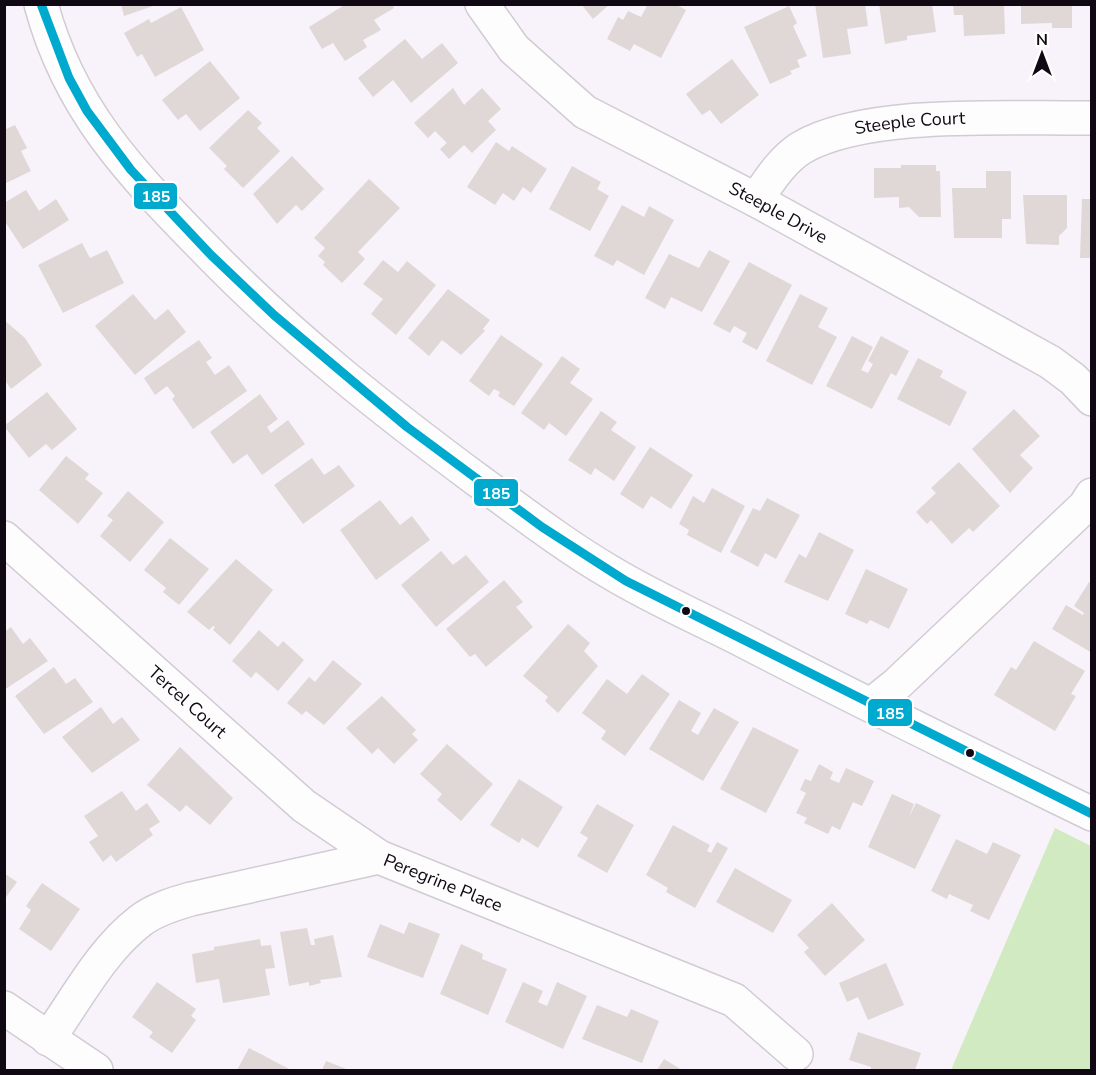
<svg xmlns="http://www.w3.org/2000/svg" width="1096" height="1075" viewBox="0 0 1096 1075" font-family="'Nunito Sans',sans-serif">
<rect width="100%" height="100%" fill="#f8f3fa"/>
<!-- green -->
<polygon fill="#d2eac1" points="1055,828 1091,846 1091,1070 951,1070"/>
<!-- building -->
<g fill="#e0d8d6">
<polygon points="121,4 156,4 156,5 124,16"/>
<polygon points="346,4 392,4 394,8 374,20 381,30 363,40 367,47 345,61 333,43 322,49 309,27"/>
<polygon points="581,4 610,4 593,19"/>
<polygon points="648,4 675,4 686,10 661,58 634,44 630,51 607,39 618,17 623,20 628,11 641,17"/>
<polygon points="815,4 865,4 868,26 847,29 851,54 823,58"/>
<polygon points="879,4 932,4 936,32 907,36 907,40 885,44"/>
<polygon points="953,4 1004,4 1005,34 964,36 963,15 954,15"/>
<polygon points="1021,4 1072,4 1072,28 1052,28 1052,23 1021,24"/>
<polygon points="789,6 797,23 793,26 807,56 797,60 800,67 790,71 792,74 770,84 744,27"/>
<polygon points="181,7 204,50 155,77 142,54 137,57 124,33 149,19 151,23"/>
<polygon points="405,39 422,59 442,43 458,63 411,103 393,80 373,97 358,78"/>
<polygon points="732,59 759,95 721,124 710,110 702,115 686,94"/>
<polygon points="210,61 240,98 200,131 186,114 178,120 162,100"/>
<polygon points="453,88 464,105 482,88 501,109 488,121 496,130 472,153 464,145 449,159 440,149 447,143 435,131 428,138 414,123"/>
<polygon points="248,110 262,123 257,128 280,151 243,188 224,169 227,166 209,148"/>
<polygon points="15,125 27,148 21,151 31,171 4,184 4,130"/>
<polygon points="496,142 509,151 512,146 547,169 531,193 523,187 514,201 503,193 495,205 467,187"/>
<polygon points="292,156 324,189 302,211 296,205 277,224 253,194"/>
<polygon points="901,165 936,165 936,171 940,171 941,217 919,217 909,207 899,208 899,197 874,198 874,168 901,168"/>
<polygon points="572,166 601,182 597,189 609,196 590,231 549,209"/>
<polygon points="986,171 1011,171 1011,219 1002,219 1002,238 954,238 952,188 986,188"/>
<polygon points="369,179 400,208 358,252 365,259 342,283 323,265 325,262 318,256 325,248 314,238"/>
<polygon points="26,190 39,211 56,199 69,220 23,249 4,220 4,203"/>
<polygon points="1023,195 1067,195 1067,228 1059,236 1059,245 1026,244"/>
<polygon points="1082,199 1092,199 1092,258 1080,258"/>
<polygon points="622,205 644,217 649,206 674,220 644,275 617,260 613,266 594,256"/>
<polygon points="82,243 90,258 107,250 124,283 63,313 38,265"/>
<polygon points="709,250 730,261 702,312 671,297 665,309 645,298 669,254 699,268"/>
<polygon points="383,260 398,272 407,261 436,285 396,335 371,314 383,299 363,284"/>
<polygon points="749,262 792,285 757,350 742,342 747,333 734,326 730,333 713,324"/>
<polygon points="448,289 490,320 483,329 485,331 461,355 442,340 429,356 408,338"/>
<polygon points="133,294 155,320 168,309 186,332 135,375 95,326"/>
<polygon points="800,294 828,308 818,327 837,337 812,385 766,361"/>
<polygon points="4,320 25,338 42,365 11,389 4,379"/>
<polygon points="501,335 543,364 514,406 498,396 500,392 494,389 489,396 469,381"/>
<polygon points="852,336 873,347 861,370 868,373 873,364 868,361 881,336 909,351 896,376 891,373 872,409 826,386"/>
<polygon points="199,340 212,358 206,362 215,375 229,365 247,391 193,429 172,399 175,396 167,386 155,395 144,378"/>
<polygon points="562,356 580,369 570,383 593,399 566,436 549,423 544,430 521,413"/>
<polygon points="918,358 943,371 940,377 967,392 950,426 897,399"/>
<polygon points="47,392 77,429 52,450 46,444 29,458 4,426"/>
<polygon points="260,394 278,419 267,427 271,433 288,420 305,444 262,475 247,454 233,464 210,432"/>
<polygon points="1014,409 1040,436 1020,455 1033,468 1010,493 972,449"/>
<polygon points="601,411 617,422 611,430 636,447 614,481 595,468 591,475 568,460"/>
<polygon points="650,447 693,475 671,509 651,496 643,509 620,494"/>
<polygon points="66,456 89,474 85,479 103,493 78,524 39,490"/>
<polygon points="312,458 324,475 339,465 355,486 303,524 274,485"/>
<polygon points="959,462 1000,506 973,532 969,528 952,544 931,520 927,524 916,512 936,493 931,488"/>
<polygon points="712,488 745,506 721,553 687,535 689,530 679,524 693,496 704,503"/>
<polygon points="128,491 164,522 130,562 100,536 113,520 107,516"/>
<polygon points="767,498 800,515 776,559 765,553 758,567 730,552 753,508 760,511"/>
<polygon points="380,500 400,525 412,516 430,540 376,580 340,530"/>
<polygon points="819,532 854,550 828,601 784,582 799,554 806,558"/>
<polygon points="170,538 209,569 179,605 163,592 166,588 144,570"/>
<polygon points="441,551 453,565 466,555 489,582 436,627 401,585"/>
<polygon points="236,559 273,590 230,645 213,630 215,627 213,626 209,630 187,612"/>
<polygon points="866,569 908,589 889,629 870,620 867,624 845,614"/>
<polygon points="504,580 523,602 516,607 533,627 486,667 475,654 470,657 446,629"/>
<polygon points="1089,582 1092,584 1092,653 1052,629 1066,605 1083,615 1084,613 1074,606"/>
<polygon points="568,624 590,643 584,651 598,666 558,713 545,701 548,697 523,676"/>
<polygon points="11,627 23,644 30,638 48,661 4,690 4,632"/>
<polygon points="259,630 278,647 283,641 304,660 278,691 256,672 251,678 232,661"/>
<polygon points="1034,641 1085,671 1071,694 1076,696 1055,731 994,695 1011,667 1016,670"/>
<polygon points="333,660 362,684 324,725 306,711 302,715 287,703 309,677 315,682"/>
<polygon points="54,667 66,684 75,678 93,702 44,734 15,696"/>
<polygon points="642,674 670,694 625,756 601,739 606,731 582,713 607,679 627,694"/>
<polygon points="382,696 416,730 412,734 418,740 394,764 378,748 372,754 346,728"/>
<polygon points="679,700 701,713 691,731 698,735 714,708 739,722 703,781 649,749"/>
<polygon points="101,707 113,724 122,717 140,740 92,773 62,737"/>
<polygon points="753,727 799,750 766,813 720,789"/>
<polygon points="447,744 493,784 461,821 437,800 442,794 420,774"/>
<polygon points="180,747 233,798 210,825 186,805 180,812 147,785"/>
<polygon points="819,764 833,772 830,779 839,783 846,768 874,781 862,806 853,802 840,830 832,826 828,834 804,823 807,818 796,813 806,793 800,790 805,779 811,781"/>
<polygon points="519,779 563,807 538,848 522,838 519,843 490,825"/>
<polygon points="122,791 136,811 147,803 160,822 149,829 153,835 116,862 111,855 103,862 89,842 98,836 84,816"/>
<polygon points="892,794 914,804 909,817 916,803 941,815 915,869 868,847"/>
<polygon points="597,804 634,825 607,873 577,856 588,838 580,833"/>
<polygon points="673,825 710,845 707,851 711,853 717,842 728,848 695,908 666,892 668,888 646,875"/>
<polygon points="956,839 987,854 993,842 1021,855 989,920 970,911 973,905 949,894 947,899 931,891"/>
<polygon points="735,868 792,900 773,933 716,902"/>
<polygon points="4,873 17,882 4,900"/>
<polygon points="42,883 80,909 51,951 19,929 31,910 26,906"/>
<polygon points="832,903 865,940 825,976 804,952 809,948 797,935"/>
<polygon points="409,922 440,934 423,978 367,957 380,924 404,934"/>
<polygon points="307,928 311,945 315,945 314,939 333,935 342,977 320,980 321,983 309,986 309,982 289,986 280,932"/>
<polygon points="260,939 261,946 271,945 275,968 265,969 270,995 223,1003 219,979 196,983 192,954 214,950 214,947"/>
<polygon points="461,944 483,954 482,959 507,969 488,1015 440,994"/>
<polygon points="886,963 904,1005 868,1020 858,997 847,1002 839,983"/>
<polygon points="157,982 196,1009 191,1016 196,1020 172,1053 149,1037 153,1032 132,1017"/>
<polygon points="523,982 543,991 538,1002 547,1006 557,982 587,996 563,1049 505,1022"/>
<polygon points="597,1005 627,1017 631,1009 659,1021 642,1063 582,1039"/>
<polygon points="858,1032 921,1053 915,1070 871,1070 871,1067 849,1060"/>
<polygon points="249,1048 291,1070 237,1070"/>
<polygon points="664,1059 682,1070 657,1070"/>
<polygon points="326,1061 349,1070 322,1070"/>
</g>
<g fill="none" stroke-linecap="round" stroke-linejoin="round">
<!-- minor casing -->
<g stroke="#d2cbd4" stroke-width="36">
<g id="minor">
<path d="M 41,4 C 70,113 135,177 211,255 C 292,338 383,410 476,479 C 520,511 564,545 610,572 C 653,598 699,618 744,641 C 859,701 975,757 1092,814"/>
<path id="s1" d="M 482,4 L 514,49 L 585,112 L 756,200 L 1050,362 L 1073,379 L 1092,399"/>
<path id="s2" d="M 756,200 C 768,182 782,160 801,148 C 867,109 1014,119 1092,118"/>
<path id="s3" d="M 4,538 L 304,806 L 379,857 L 734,1000 L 796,1054"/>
<polyline points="871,705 897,684 1085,506 1092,495"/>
<polyline points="4,1008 96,1070"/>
<path d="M 48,1039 C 76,1000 101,951 140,921 C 154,910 173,904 191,899 L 379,857"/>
</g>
</g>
<!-- minor -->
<use href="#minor" stroke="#fefdfe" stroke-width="33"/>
<!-- bus-1 casing -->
<g stroke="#fff" stroke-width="14">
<polyline id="bus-1" points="41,4 69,78 87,111 131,170 211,255 274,315 407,427 542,527 626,581 1092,814"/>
</g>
<!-- bus-1 -->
<use href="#bus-1" stroke="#00a9ce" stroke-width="9"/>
</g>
<!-- markers -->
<g fill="#100913" stroke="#fff" stroke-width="2">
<circle cx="686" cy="611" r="5"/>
<circle cx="970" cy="753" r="5"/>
</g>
<g text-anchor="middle" stroke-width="6" stroke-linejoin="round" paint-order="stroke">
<!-- street labels -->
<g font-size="18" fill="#100913" stroke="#fff">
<text dy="6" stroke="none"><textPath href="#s2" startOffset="182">Steeple Court</textPath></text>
<text dy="6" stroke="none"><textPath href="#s1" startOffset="368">Steeple Drive</textPath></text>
<text dy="6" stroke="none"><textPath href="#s3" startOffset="246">Tercel Court</textPath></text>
<text dy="6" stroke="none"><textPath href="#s3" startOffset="562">Peregrine Place</textPath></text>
</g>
</g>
<g stroke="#fff" stroke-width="2">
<rect x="133" y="182" width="45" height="28" rx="6" fill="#00a9ce"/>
<rect x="473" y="478" width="46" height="29" rx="6" fill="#00a9ce"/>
<rect x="867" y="698" width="46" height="29" rx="6" fill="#00a9ce"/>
</g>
<g font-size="16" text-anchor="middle" font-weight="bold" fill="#fff">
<text x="156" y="202">185</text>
<text x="496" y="499">185</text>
<text x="890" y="719">185</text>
</g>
<!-- border -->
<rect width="1096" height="1075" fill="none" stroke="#100913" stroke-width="12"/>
<!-- north arrow -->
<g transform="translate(1042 54)" stroke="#ffffff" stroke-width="4.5" paint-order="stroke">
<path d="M0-4.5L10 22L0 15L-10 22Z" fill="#100913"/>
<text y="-9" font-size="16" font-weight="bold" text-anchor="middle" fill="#100913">N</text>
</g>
</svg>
